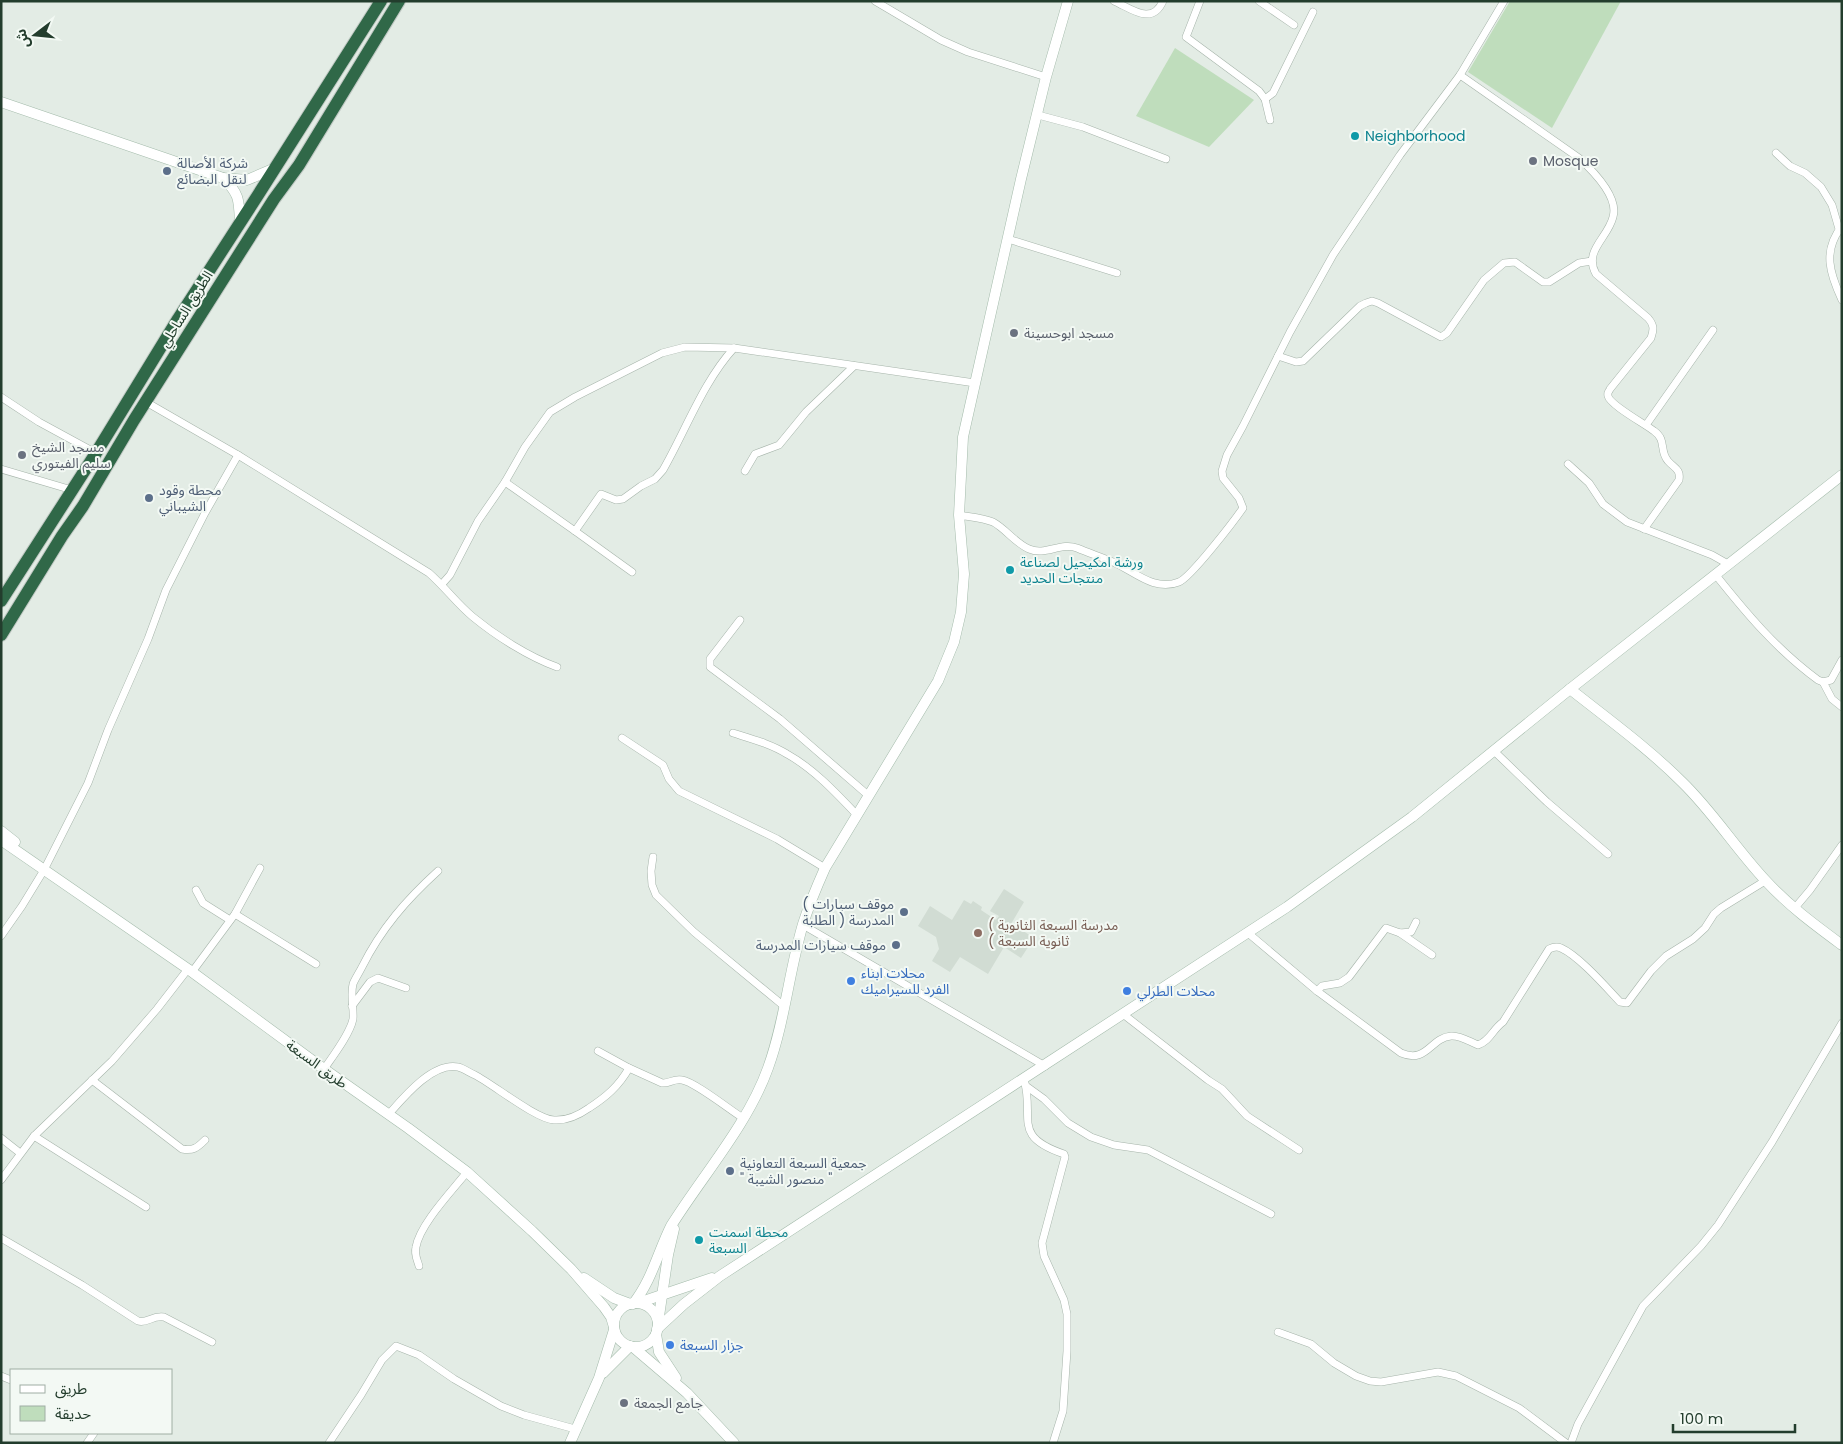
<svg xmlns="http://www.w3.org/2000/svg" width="1843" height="1444" viewBox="0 0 1843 1444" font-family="Poppins,'Noto Sans Arabic',sans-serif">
<rect width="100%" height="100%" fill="#e3ece5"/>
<!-- built -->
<polygon fill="#d1dcd3" points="1004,889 1024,902 1011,924 1008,922 1006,926 1012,929 1014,925 1034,938 1021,958 1004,947 988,974 960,957 950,972 932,961 939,949 936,937 918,926 930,906 952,920 964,900 971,904 973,901 982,907 981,910 996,920 999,916 990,911"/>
<!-- green -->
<g fill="#bfddbc">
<polygon points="1510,1 1621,1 1552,128 1468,72"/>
<polygon points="1175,48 1254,100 1209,147 1136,116"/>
</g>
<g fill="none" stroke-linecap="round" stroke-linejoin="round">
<!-- street casing -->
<g stroke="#a6b4aa" stroke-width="8">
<g id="street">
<polyline points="875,1 941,40 968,52 1046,77"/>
<path d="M 1114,1 C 1132,9 1152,26 1163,1"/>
<polyline points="1200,1 1186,37 1259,91 1265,99 1270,120"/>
<polyline points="1259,1 1294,25"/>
<path d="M 1460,75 L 1579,158 C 1592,170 1619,197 1613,217 C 1608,238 1583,251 1596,274 L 1648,318 C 1654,325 1654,329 1651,338 L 1610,389 C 1609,392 1607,392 1608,396 C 1610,405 1645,424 1654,431 C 1667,440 1659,451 1668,461 C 1674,468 1681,469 1679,480 L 1644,529"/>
<polyline points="1265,99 1273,93 1313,12"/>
<polyline points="1038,115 1083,127 1166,159"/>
<polyline points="1776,153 1790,166 1805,173 1821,187 1832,205 1839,229"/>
<path d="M 1842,226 C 1822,251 1830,274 1842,300"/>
<polyline points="1008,239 1117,273"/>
<polyline points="1278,356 1296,362 1303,361 1360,306 1366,303 1372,301 1378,303 1441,337 1447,333 1484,280 1504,263 1515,262 1543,282 1549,282 1579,263 1592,261"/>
<polyline points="1,397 39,422 96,453"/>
<path d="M 146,402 L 238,455 L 429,573 C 445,587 457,604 473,617 C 496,636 529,657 557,667"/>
<polyline points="1646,425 1713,330"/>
<polyline points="1568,464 1589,483 1603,504 1627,522 1712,555 1728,564"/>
<polyline points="1,469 72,490"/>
<polyline points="745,471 755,454 779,445 806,412 854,366"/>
<path d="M 505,482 L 575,531 L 601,494 L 616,500 L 623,499 L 641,486 L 655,479 L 663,470 C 686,430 703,382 734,348"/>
<path d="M 959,515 C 970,517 983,518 993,522 C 1006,529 1015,543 1029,549 C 1045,556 1061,542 1077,548 C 1089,553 1101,557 1113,562 C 1134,571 1154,592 1179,582 C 1191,577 1234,521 1243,508 L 1239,498 L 1223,478 L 1222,471 L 1227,455 L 1243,426 L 1290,332 L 1333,255 L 1400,155 L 1460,75 L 1504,1"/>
<polyline points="575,531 632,572"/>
<path d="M 1715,574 C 1746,613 1777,650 1818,680 L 1823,682 L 1831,680 L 1842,660"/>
<polyline points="442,584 450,575 478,521 505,482 525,447 550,412 575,397 662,353 685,347 734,348 975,383"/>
<polyline points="740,620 710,659 710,667 780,719 869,796"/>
<polyline points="1823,682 1832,699 1842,707"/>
<path d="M 733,733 C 752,739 771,744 787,754 C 814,769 836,793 857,815"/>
<polyline points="622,738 663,765 669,779 679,791 777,839 825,868"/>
<polyline points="1494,751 1547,802 1608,854"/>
<polyline points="653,857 651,871 652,885 656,895 694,932 785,1007"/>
<polyline points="196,890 203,903 230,920"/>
<polyline points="1794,909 1810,890 1842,845"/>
<polyline points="235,914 316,964"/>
<polyline points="803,925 1045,1066"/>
<path d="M 1248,933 L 1317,991 L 1401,1053 C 1427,1064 1430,1038 1451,1036 C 1460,1035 1470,1042 1478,1045 C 1491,1040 1492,1030 1503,1022 L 1549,949 C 1553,947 1557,946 1561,948 C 1579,956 1606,987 1620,1002 L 1627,1003 L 1651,971 L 1666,956 L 1693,939 L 1705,928 L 1714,914 L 1721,908 L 1765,881"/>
<polyline points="1400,933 1432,955"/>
<polyline points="1,936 22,906 44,870 88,783 108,730 148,639 166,590 205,513 238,455"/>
<polyline points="192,972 235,914 260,868"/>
<polyline points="1317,991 1322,986 1340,983 1349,977 1386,928 1400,933 1411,932 1416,922"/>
<polyline points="352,1006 370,982 378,978 406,988"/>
<polyline points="1123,1014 1208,1080 1222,1089 1247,1116 1299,1150"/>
<path d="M 598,1051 L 629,1068 L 662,1083 C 669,1084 674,1078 682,1080 C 695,1082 730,1110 743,1118"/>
<path d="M 324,1069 C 333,1056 350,1034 353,1019 C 354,1008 350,996 353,984 C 355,979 359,973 362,967 C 381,929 406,900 438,871"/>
<path d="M 1024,1079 C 1035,1119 1011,1136 1064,1154 L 1065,1157 L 1042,1243 L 1044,1256 L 1064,1300 L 1067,1314 L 1067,1351 L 1063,1411 L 1053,1443"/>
<path d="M 92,1080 L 182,1149 C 193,1151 197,1148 205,1140"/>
<polyline points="1026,1086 1044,1099 1068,1123 1091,1137 1114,1145 1148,1150 1271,1214"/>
<path d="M 388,1115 C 403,1098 432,1062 458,1067 C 463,1068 470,1073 475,1075 C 494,1085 536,1119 554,1120 C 567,1121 579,1115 589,1108 C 606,1097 619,1086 629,1068"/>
<polyline points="34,1136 146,1207"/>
<polyline points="1,1138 20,1153"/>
<polyline points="1,1180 34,1136 112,1061 157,1009 188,969"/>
<path d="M 1,1238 L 82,1285 L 138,1321 C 147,1324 152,1315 164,1317 L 212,1342"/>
<path d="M 419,1266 C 417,1259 414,1254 416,1247 C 420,1224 452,1191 467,1172"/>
<polyline points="1278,1332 1311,1344 1334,1363 1356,1376 1370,1381 1381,1382 1438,1372 1456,1376 1519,1408 1566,1443"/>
<polyline points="1,1376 11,1380"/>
<polyline points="87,1443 94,1433"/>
<polyline points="329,1443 361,1395 382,1360 396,1346 419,1355 454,1379 501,1406 524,1415 575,1429"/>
<polyline points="1571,1443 1578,1424 1643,1306 1701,1246 1718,1225 1772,1142 1842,1023"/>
</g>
</g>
<!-- secondary casing -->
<g stroke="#a4bbab" stroke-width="11">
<g id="secondary">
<polyline points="1,102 223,178 247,180 275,168"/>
<path d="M 223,178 C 240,194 239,201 240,224"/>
<path d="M 1570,689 C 1608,719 1648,748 1682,782 C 1713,812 1736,849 1766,881 C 1789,906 1815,925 1842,945"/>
<polyline points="1,831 15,842"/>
<polyline points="1,840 188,969 324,1069 408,1128 467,1172 532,1231 571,1269 604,1307 611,1317 614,1327"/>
<polyline points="584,1278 614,1298 630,1304"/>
<polyline points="638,1303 712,1278"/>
<circle cx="636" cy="1325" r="22"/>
<path d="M 633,1304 C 652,1280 658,1252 671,1226 C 703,1175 748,1124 768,1068 C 785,1021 789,971 803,924 C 809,905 817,886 825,868 L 938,681 L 954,642 L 961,612 L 964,574 L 959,515 L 963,437 L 1021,179 L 1046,77 L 1068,1"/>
<polyline points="658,1323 668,1255 674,1229"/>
<polyline points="657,1329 684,1304 720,1276 1287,907 1412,817 1570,689 1842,475"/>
<polyline points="656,1334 659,1352 676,1378"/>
<polyline points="633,1347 687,1393 734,1443"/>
<polyline points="603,1373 630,1346"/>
<polyline points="570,1443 599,1378 614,1330"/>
</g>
</g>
<!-- highway casing -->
<g stroke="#c1c9c4" stroke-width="14">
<g id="highway">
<polyline points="1,601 96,453 178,319 258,195 381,1"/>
<polyline points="1,635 62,536 83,506 134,420 274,199 299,165 399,1"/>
</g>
</g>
<!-- street -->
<use href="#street" stroke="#fff" stroke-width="7"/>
<!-- secondary -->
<use href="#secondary" stroke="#fff" stroke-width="10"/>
<!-- highway -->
<use href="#highway" stroke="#306848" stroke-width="12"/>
</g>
<!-- markers -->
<g fill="#0f9aa8" stroke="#f3f9f4" stroke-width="2">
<circle cx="1355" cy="136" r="5"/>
<circle cx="1010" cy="570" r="5"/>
<circle cx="699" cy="1240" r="5"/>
</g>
<g fill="#6b7280" stroke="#f3f9f4" stroke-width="2">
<circle cx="1533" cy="161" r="5"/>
<circle cx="1014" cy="333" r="5"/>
<circle cx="22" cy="455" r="5"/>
<circle cx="624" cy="1403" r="5"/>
</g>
<g fill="#5c6f8a" stroke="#f3f9f4" stroke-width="2">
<circle cx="167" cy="171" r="5"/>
<circle cx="149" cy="498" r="5"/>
<circle cx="904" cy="912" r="5"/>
<circle cx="896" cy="945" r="5"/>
<circle cx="730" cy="1171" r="5"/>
</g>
<circle fill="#8d6e63" stroke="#f3f9f4" stroke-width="2" cx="978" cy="933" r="5"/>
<g fill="#3f7fe0" stroke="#f3f9f4" stroke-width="2">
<circle cx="851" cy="981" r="5"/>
<circle cx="1127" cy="991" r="5"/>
<circle cx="670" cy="1345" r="5"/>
</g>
<g text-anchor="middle" stroke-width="4" stroke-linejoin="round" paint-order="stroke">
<!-- culture labels -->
<g font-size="14" fill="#0d838f" stroke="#f3f9f4" text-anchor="start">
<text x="1365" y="141">Neighborhood</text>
<text x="1020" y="567">ورشة امكيحيل لصناعة<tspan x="1020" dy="16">منتجات الحديد</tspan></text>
<text x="709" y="1237">محطة اسمنت<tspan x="709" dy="16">السبعة</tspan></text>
</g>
<!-- worship labels -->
<g font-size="14" fill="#5b616d" stroke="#f3f9f4" text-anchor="start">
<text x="1543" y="166">Mosque</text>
<text x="1024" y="338">مسجد ابوحسينة</text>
<text x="32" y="452">مسجد الشيخ<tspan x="32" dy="16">سليم الفيتوري</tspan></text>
<text x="634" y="1408">جامع الجمعة</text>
</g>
<!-- service labels -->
<g font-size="14" fill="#4e5e75" stroke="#f3f9f4" text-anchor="start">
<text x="177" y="168">شركة الأصالة<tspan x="177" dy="16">لنقل البضائع</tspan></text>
<text x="159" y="495">محطة وقود<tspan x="159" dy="16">الشيباني</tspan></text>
<text x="894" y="909" text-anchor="end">( موقف سيارات<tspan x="894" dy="16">المدرسة ( الطلبة</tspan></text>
<text x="886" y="950" text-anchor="end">موقف سيارات المدرسة</text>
<text x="740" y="1168">جمعية السبعة التعاونية<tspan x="740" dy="16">" منصور الشيبة "</tspan></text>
</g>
<!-- street labels -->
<g font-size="14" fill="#233d2d" stroke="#f3f9f4">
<text transform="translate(186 309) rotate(-58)" y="5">الطريق الساحلي</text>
<text transform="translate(317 1064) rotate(36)" y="5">طريق السبعة</text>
</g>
<!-- education labels -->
<g font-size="14" fill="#785e54" stroke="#f3f9f4" text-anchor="start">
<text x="988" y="930">( مدرسة السبعة الثانوية<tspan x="988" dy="16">( ثانوية السبعة</tspan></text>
</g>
<!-- shop labels -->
<g font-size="14" fill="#366cbe" stroke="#f3f9f4" text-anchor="start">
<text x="861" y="978">محلات ابناء<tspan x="861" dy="16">الفرد للسيراميك</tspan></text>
<text x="1137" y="996">محلات الطرلي</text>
<text x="680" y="1350">جزار السبعة</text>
</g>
</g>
<!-- border -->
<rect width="1843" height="1444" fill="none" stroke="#233d2d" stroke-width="5"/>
<!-- legend -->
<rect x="10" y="1369" width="162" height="65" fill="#f3f9f4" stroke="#a0aea4"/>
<rect x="20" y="1385" width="25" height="8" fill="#ffffff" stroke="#a0aea4"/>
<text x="55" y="1394" font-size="15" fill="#233d2d">طريق</text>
<rect x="20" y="1406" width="25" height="15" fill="#bfddbc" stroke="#a0aea4"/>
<text x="55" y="1419" font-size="15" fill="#233d2d">حديقة</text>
<!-- north arrow -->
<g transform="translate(35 35) rotate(254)" stroke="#f3f9f4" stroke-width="4" paint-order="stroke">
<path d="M0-4L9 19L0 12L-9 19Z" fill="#233d2d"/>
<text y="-8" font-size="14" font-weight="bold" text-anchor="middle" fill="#233d2d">ش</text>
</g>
<!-- scale -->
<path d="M1673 1424v8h122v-8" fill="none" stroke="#233d2d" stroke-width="2.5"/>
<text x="1680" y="1424" font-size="15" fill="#233d2d" stroke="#f3f9f4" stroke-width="4" paint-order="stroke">100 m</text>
</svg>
